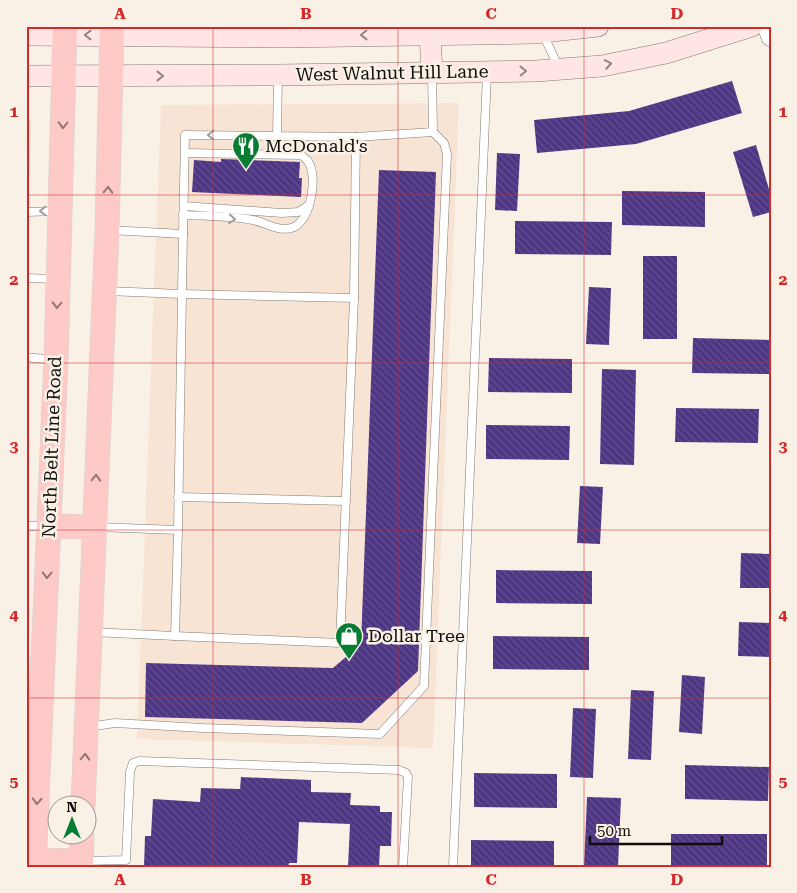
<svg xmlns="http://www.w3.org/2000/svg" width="797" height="893" viewBox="0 0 797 893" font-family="'Roboto Serif',serif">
<defs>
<pattern id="building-back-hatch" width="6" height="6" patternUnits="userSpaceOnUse" patternTransform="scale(1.25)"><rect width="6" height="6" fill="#4e3684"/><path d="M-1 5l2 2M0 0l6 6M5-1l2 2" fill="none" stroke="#63508e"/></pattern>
</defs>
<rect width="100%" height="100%" fill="#f9f1e6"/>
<!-- commercial -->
<g fill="#f8e4d5">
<polygon points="459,103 433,748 137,739 161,105"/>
<polygon points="26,120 31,120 26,343"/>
</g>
<!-- building -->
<g fill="url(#building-back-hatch)">
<polygon points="732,81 742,113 636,144 537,153 534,120 629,111"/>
<polygon points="756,145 771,196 771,212 753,217 733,152"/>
<polygon points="497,153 520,154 517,211 495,210"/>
<polygon points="221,159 300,162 299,178 302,178 301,197 192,192 194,160 221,162"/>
<polygon points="379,170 436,172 418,671 362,723 145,717 146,663 333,668 361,644"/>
<polygon points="622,191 705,192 705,227 622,225"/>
<polygon points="515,221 612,222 611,255 515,254"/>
<rect x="643" y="256" width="34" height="83"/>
<polygon points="589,287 611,288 609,345 586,344"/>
<polygon points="693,338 771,340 771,374 692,373"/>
<polygon points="489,358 572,359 572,393 488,392"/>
<polygon points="602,369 636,370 634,465 600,464"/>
<polygon points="676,408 759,409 758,443 675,442"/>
<polygon points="486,425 570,426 569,460 486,459"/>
<polygon points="580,486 603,487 600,544 577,543"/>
<polygon points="741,553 771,554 771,588 740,588"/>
<polygon points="496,570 592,571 592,604 496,603"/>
<polygon points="739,622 771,623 771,657 738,656"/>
<polygon points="493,636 589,637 589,670 493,669"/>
<polygon points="682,675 705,677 702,734 679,732"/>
<polygon points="631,690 654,691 651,760 628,759"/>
<polygon points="573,708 596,709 593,778 570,777"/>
<polygon points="685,765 769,767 768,801 685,799"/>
<polygon points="474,773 557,774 557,808 474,807"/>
<polygon points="241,777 311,780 311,792 351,793 350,805 380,806 380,812 392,812 391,846 380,846 379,867 348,867 350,824 299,822 297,863 289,863 288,867 144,867 145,836 151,836 153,799 200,802 201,788 240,789"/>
<polygon points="587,797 621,798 618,867 584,867"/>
<rect x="671" y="834" width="96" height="33"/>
<polygon points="471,840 554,841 554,867 471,867"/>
</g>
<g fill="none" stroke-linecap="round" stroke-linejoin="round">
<!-- service casing -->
<g stroke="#817a71" stroke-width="9">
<g id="service">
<polyline points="543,34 558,66"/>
<polyline points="278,77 277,136 356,137 433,132 432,73"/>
<polyline points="184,206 282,213 298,212 309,205"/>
<polyline points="26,212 58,211"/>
<path d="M 183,215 C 205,216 232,216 253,220 C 267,223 280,233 294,227 C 311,220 319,173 307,160 C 306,159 302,156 301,155 L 185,153"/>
<polyline points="183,234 185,135 277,136"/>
<polyline points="26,278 57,279"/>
<polyline points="106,291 182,294 183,234 109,230"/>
<polyline points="26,357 54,360"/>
<polyline points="178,497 346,501"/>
<polyline points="26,526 47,526"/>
<polyline points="96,527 178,530 182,294 354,298 356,137"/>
<polyline points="178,530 175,636 340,643 354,298"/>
<polyline points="92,632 175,636"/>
<polyline points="88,727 115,723 203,728 380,734 424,686 447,154 444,143 433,132"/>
<polyline points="83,861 126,860 130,772 133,763 139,761 399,770 406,773 408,777 403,867"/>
<polyline points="453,867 487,74"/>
</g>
</g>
<!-- tertiary casing -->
<g stroke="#817a71" stroke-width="20">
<polyline id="tertiary" points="767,26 771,37"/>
</g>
<!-- secondary casing -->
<g stroke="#817a71" stroke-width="22">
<g id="secondary">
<polyline points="430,34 432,73"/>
<polyline points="26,35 285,37 534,33 598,26"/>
<polyline points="26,76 278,75 536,71 602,66 666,53 752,26"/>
</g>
</g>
<!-- primary casing -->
<g stroke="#d4d4d3" stroke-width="25">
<g id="primary">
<polyline points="49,526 94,527"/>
<polyline points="83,806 107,230 112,26"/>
<polyline points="34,860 81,861"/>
<polyline points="34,867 56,360 65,26"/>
<polyline points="81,867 82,836"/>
</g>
</g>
<!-- service -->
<use href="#service" stroke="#fff" stroke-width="8"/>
<!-- tertiary -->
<use href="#tertiary" stroke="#fff" stroke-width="19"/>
<!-- secondary -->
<use href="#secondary" stroke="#ffe5e3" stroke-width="21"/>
<!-- primary -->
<use href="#primary" stroke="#fecac7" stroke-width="24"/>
</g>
<!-- one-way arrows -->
<defs><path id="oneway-chevron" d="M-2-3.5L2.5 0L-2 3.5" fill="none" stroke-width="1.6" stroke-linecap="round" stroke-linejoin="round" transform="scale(1.25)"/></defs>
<g stroke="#938482">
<use href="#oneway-chevron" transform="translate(88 35) rotate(-180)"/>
<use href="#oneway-chevron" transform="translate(364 35) rotate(179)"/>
<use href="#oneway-chevron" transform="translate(608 64) rotate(-10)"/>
<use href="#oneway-chevron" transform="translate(523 71) rotate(-1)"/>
<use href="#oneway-chevron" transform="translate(160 76)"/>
</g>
<g stroke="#937572">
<use href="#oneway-chevron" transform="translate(63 125) rotate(91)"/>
<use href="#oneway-chevron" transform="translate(108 190) rotate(-88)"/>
<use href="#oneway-chevron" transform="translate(57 305) rotate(92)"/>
<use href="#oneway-chevron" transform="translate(96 478) rotate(-88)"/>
<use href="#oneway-chevron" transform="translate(47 575) rotate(92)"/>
<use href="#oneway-chevron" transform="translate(85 757) rotate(-88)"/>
<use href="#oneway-chevron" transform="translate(37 801) rotate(93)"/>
</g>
<g stroke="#9f9f9d">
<use href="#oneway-chevron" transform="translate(211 135) rotate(-179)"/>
<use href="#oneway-chevron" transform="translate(43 211) rotate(178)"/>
<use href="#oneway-chevron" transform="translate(232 219) rotate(4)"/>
</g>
<!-- grid -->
<path fill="none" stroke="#d62828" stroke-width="1" stroke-opacity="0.55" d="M 213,26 L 213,867M 398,26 L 398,867M 584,26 L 584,867M 26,195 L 771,195M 26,363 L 771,363M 26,530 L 771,530M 26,698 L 771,698"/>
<!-- icons -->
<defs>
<g id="restaurant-pin" transform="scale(1.4375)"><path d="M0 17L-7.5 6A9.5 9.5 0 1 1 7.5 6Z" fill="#077c33" stroke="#f9f1e6"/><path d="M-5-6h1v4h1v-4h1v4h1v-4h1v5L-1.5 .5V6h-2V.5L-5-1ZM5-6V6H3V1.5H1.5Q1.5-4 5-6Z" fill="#fff"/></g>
<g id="shop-pin" transform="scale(1.4375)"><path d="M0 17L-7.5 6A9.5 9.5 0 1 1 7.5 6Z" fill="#077c33" stroke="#f9f1e6"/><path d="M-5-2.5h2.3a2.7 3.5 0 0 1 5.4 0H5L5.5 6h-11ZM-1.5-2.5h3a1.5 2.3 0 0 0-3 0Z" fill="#fff"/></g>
</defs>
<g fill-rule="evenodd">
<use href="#restaurant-pin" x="246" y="146"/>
<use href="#shop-pin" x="349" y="636"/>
</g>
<g text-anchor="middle" stroke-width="5" stroke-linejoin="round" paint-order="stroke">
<!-- street labels -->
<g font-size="18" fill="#100e0b" stroke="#f9f1e6">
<text transform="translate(392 73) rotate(-1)" y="6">West Walnut Hill Lane</text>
<text transform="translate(52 447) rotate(-88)" y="6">North Belt Line Road</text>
</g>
<!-- poi labels -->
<g font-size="18" fill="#100e0b" stroke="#f9f1e6" text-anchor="start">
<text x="265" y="152">McDonald's</text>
<text x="368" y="642">Dollar Tree</text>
</g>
</g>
<!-- border -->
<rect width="797" height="893" fill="none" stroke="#f9f1e6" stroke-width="55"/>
<!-- north arrow -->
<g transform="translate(72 820)"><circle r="24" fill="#f9f1e6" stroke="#9c968e"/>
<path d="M0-4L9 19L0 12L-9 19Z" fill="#077c33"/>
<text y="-8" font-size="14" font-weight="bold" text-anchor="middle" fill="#100e0b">N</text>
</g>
<!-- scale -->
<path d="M590 836v8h132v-8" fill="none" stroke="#100e0b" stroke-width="2.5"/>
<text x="597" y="836" font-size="15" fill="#100e0b" stroke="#f9f1e6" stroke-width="4" paint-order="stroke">50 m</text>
<rect x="28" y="28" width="742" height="838" fill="none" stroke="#d62828" stroke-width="2"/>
<g font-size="16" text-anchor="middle" font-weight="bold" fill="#d62828">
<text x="120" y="19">A</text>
<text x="306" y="19">B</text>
<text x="491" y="19">C</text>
<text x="677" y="19">D</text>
<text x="14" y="117">1</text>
<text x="783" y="117">1</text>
<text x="14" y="285">2</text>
<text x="783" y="285">2</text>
<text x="14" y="452">3</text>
<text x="783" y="452">3</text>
<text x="14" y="620">4</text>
<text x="783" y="620">4</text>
<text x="14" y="787">5</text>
<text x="783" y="787">5</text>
<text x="120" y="885">A</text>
<text x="306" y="885">B</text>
<text x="491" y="885">C</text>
<text x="677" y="885">D</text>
</g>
</svg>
